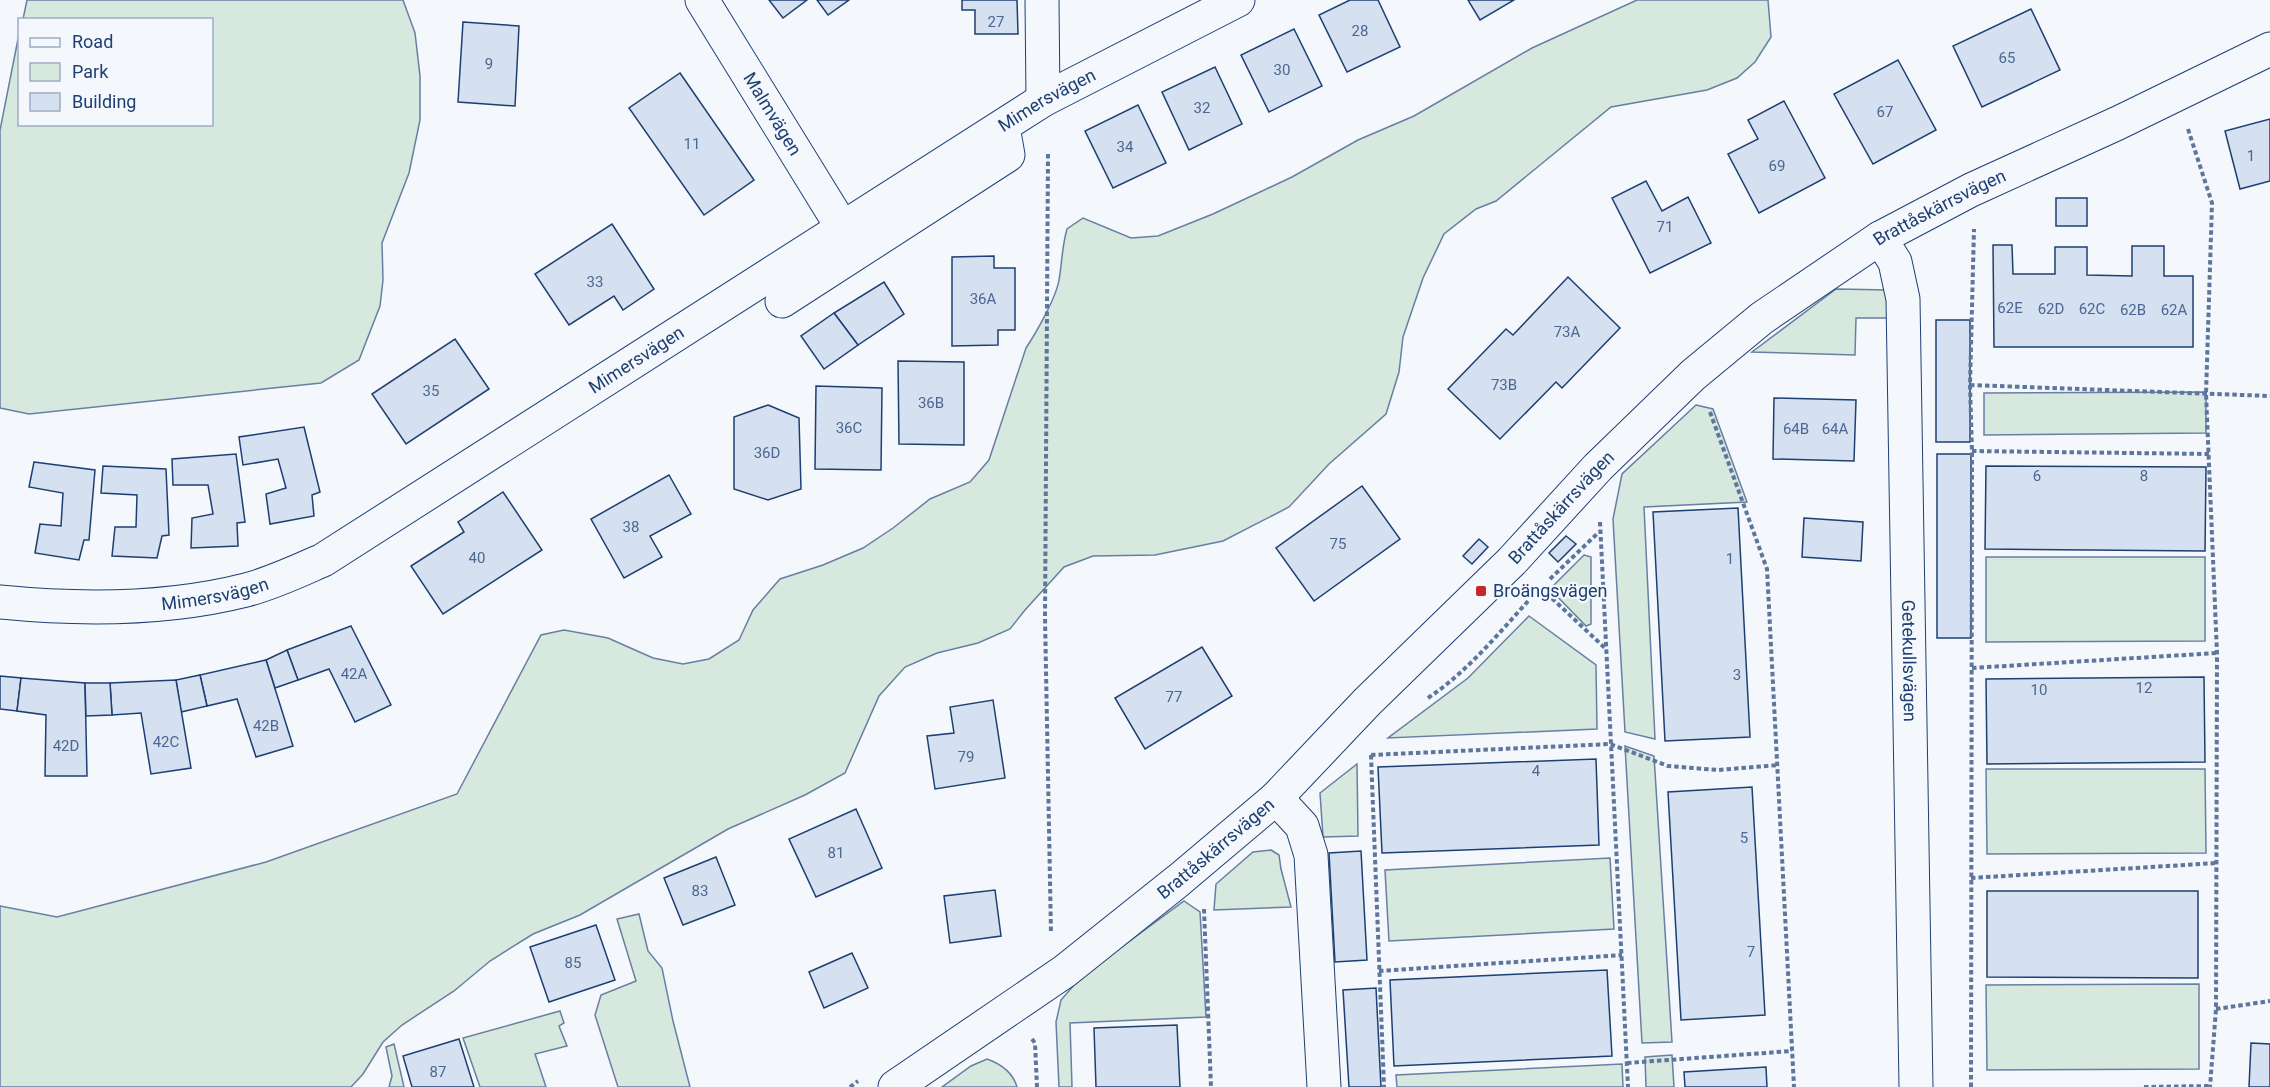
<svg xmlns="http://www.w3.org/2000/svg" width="2270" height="1087" viewBox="0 0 2270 1087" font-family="Roboto,sans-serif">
<rect width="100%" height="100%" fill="#f4f7fb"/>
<!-- green -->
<g fill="#d7e8df" stroke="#687fa3" stroke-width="1.5">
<polygon points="27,0 403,0 415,33 420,76 420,120 409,173 382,243 383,280 380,306 359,360 321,383 29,414 0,408 0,130 19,34 20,124 212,124 212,20 23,19"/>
<path d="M 1637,0 L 1768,0 L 1771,37 L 1755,62 L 1737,78 L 1707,90 L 1611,107 L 1496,201 L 1476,209 L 1444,234 L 1423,278 L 1403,337 L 1399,372 L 1386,414 L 1329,464 L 1289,507 L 1223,541 L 1155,555 L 1093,556 L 1064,567 L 1025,610 L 1010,629 L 978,643 L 937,653 L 905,667 L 879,696 L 845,773 L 805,795 L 728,829 L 580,915 L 533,934 L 490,961 L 454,991 L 402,1025 L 383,1042 L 363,1074 L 351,1087 L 0,1087 L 0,906 L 57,917 L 266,862 L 457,794 L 541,635 L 564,630 L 608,638 L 653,658 L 683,664 L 709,659 L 739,640 L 753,610 L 780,579 L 823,565 L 863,548 L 893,528 L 930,499 L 970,482 L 989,460 L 1026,348 C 1036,333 1056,298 1059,280 C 1062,263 1062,246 1067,229 L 1083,218 L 1131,238 L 1158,236 L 1213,214 L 1292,177 L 1358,140 L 1414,116 L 1532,48 Z"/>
<polygon points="1836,289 1889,290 1888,318 1856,318 1855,355 1752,352"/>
<polygon points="2206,392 2206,433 1984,435 1984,393"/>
<polygon points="1696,405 1713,409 1747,502 1644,507 1655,739 1625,732 1613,519 1622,474"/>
<polygon points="1584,555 1591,557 1591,624 1586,626 1550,589"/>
<polygon points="1986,557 2205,557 2205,641 1986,642"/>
<polygon points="1529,616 1596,665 1597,729 1388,738 1468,678"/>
<polygon points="1625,746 1654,756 1672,1042 1642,1043"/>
<polygon points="1357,764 1358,836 1323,837 1320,793"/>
<polygon points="1986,769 2205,769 2206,853 1987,854"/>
<polygon points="1271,850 1279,855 1281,869 1291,907 1214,910 1216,884 1253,852"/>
<polygon points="1610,858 1614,929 1389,941 1385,870"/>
<polygon points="1184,901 1200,912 1206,1017 1070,1023 1072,1087 1059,1087 1056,1022 1061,1000 1081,977"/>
<polygon points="639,914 648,951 662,968 673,1021 690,1087 618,1087 595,1015 601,995 636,981 617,919"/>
<polygon points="2199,984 2199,1069 1987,1070 1986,985"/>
<polygon points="560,1011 564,1023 559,1026 567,1046 535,1054 546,1087 480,1087 463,1038"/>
<polygon points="394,1044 404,1087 389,1087 392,1076 386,1047"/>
<polygon points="1672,1055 1674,1087 1646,1087 1645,1057"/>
<path d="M 987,1059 C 1001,1064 1013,1073 1017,1087 L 942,1087 L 971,1066 Z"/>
<polygon points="1622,1064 1623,1087 1397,1087 1396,1075"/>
</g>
<!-- building -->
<g fill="#d5e0f0" stroke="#1d3f73" stroke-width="1.5">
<polygon points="769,0 807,0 783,18"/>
<polygon points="817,0 849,0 828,15"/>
<polygon points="962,0 1017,0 1018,34 975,34 975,10 962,10"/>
<polygon points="1350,0 1378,0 1400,47 1347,72 1319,15"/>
<polygon points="1468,0 1514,0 1480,20"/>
<polygon points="2031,9 2060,70 1982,107 1953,46"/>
<polygon points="463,22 519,26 515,106 458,102"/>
<polygon points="1294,29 1322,86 1269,112 1241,55"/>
<polygon points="1898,60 1936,130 1873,164 1834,94"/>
<polygon points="1215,67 1242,124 1189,150 1162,92"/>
<polygon points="680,73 754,180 704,215 629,108"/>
<polygon points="1784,101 1825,178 1759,213 1728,154 1758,139 1748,120"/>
<polygon points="1138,105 1166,163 1113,188 1085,131"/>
<polygon points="2270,119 2270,181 2240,189 2225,131"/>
<polygon points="1646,181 1662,211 1688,197 1711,243 1650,273 1612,198"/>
<rect x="2056" y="198" width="31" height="28"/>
<polygon points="612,224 654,289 623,310 614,296 569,325 535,274"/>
<polygon points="1993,245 2012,245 2013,274 2055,274 2055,247 2087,247 2087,275 2132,276 2132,246 2164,246 2164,276 2193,276 2193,347 1994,347"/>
<polygon points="994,256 994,268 1015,268 1015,330 998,330 998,345 952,346 952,257"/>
<polygon points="1568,277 1620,328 1562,388 1556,382 1500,439 1448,389 1506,329 1513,335"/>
<polygon points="884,282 904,314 858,345 834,313"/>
<polygon points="834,313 858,345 824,369 801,336"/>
<rect x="1936" y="320" width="34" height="122"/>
<polygon points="455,339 489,389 406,444 372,394"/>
<polygon points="898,361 964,362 964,445 899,444"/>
<polygon points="816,386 882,388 881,470 815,469"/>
<polygon points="1774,398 1856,400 1854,461 1773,459"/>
<polygon points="768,405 799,418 801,489 768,500 734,489 734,417"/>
<polygon points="304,427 320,492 312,495 314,516 270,524 266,494 286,488 278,459 243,465 239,437"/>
<polygon points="236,454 245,522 237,523 238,546 191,548 192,518 213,514 208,485 173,485 172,459"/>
<rect x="1937" y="454" width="34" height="184"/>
<polygon points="34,462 95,470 89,540 84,540 79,560 35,553 40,524 61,526 63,493 29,487"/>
<polygon points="103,466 166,469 169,535 162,536 157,558 112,556 115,527 136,527 137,495 101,493"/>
<polygon points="1986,466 2206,467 2205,551 1985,549"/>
<polygon points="669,475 691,514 650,536 662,557 624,578 591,519"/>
<polygon points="1362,486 1400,539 1314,601 1276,548"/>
<polygon points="503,492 542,550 443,614 411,566 464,532 458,522"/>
<polygon points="1738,508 1750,737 1665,741 1653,512"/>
<polygon points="1804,518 1863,522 1861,561 1802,557"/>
<polygon points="1566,536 1576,544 1558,562 1549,553"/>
<polygon points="1479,539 1488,547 1472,564 1463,556"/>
<polygon points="351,626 391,705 355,722 329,669 298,680 287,650"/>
<polygon points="1202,647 1232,696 1145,749 1115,698"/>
<polygon points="287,650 298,680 275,688 266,660"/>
<polygon points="266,660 293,746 256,757 237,699 207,706 200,675"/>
<polygon points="200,675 207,706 181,712 176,680"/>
<polygon points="0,676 21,678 17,711 0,709"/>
<polygon points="2204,677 2205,762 1987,764 1986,679"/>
<polygon points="21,678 85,683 87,776 45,776 46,715 17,711"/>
<polygon points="176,680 191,768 151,774 141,713 112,715 110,683"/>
<polygon points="85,683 110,683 112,715 86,716"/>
<polygon points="993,700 1005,778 935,789 927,736 954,733 950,707"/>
<polygon points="1596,759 1599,845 1382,853 1378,767"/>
<polygon points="1752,787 1765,1015 1681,1020 1668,792"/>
<polygon points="856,809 882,868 816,897 789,839"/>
<polygon points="1361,851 1367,960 1335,962 1329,853"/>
<polygon points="716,857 735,905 683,925 664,878"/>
<polygon points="995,890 1001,936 950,943 944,896"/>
<polygon points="1987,891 2198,891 2198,978 1987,977"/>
<polygon points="596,925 615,980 549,1002 530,947"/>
<polygon points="852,953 868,988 824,1008 809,972"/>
<polygon points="1607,970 1612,1056 1394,1066 1390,980"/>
<polygon points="1376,988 1381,1087 1349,1087 1343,990"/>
<polygon points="1177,1025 1180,1087 1096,1087 1094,1028"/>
<polygon points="459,1039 474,1087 412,1087 403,1056"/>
<polygon points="2251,1043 2270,1044 2270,1087 2249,1087"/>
<polygon points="1766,1067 1767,1087 1685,1087 1684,1072"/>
</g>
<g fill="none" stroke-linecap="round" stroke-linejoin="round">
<!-- minor casing -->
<g stroke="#1d3f73" stroke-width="35">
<g id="minor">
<path id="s1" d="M 702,0 L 842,227"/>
<polyline points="1042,0 1043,100"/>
<path id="s2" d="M 1880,238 L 1895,262 L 1903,299 L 1916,1087"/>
<polyline points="782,301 1008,155 1003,127"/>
<path id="s3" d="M 0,602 C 81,610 167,610 246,590 C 273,583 298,571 323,560 L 1043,100 L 1238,0"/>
<polyline points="1276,798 1302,826 1311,855 1324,1087"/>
<path id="s4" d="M 895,1087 L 1065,971 L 1179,880 L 1276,798 L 1367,702 L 1512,561 L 1598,467 L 1693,375 L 1762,318 L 1880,238 L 1971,190 L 2118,123 L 2270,49"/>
</g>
</g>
<!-- path -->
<g stroke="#5e769c" stroke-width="4" stroke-dasharray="4.5 3" stroke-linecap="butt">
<polyline points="2188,129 2212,203 2206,394 2217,653 2216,1009 2210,1087"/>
<polyline points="1048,154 1045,617 1051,933"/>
<polyline points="1970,385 2270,396"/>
<polyline points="1710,412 1767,569 1794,1087"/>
<polyline points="1972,451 2209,454"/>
<polyline points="1600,522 1628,1087"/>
<polyline points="1550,579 1599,532"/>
<polyline points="1541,588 1606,649"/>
<polyline points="1972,668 2217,653"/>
<path d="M 1428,698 C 1467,672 1499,633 1530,599"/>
<polyline points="1371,755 1610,744 1668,766 1718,770 1779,765"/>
<polyline points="1371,755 1384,1087"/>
<polyline points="1971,878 2217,863"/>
<polyline points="1204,909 1211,1087"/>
<polyline points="1379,971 1622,955"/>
<polyline points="2216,1009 2270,1001"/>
<polyline points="1032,1039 1035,1043 1037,1087"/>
<polyline points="1627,1063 1792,1051"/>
<polyline points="850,1087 858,1081"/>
<polyline points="1971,1087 1972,451 1970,385 1974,229"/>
<polyline points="2144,1087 2210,1086"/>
</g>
<!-- minor -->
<use href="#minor" stroke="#f4f7fb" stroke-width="33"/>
</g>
<!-- markers -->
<rect fill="#c62828" stroke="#f4f7fb" stroke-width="2" x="1475" y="585" width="12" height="12" rx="3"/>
<g text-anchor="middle" stroke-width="4.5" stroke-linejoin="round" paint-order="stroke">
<!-- number labels -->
<g font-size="15" fill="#4b6792">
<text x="996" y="27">27</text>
<text x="1360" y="36">28</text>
<text x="2007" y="63">65</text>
<text x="489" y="69">9</text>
<text x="1282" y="75">30</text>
<text x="1202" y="113">32</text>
<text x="1885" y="117">67</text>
<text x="692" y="149">11</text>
<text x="1125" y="152">34</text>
<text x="2251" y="161">1</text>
<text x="1777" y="171">69</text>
<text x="1665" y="232">71</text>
<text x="595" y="287">33</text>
<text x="983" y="304">36A</text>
<text x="2010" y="313">62E</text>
<text x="2051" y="314">62D</text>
<text x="2092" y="314">62C</text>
<text x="2133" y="315">62B</text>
<text x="2174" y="315">62A</text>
<text x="1567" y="337">73A</text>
<text x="1504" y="390">73B</text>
<text x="431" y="396">35</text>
<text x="931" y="408">36B</text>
<text x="849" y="433">36C</text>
<text x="1796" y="434">64B</text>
<text x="1835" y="434">64A</text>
<text x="767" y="458">36D</text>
<text x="2037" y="481">6</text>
<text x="2144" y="481">8</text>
<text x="631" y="532">38</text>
<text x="1338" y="549">75</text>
<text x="477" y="563">40</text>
<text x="1730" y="564">1</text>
<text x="354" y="679">42A</text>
<text x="1737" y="680">3</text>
<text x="2144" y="693">12</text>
<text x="2039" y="695">10</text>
<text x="1174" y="702">77</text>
<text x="266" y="731">42B</text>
<text x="166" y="747">42C</text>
<text x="66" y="751">42D</text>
<text x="966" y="762">79</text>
<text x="1536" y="776">4</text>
<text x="1744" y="843">5</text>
<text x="836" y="858">81</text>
<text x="700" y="896">83</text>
<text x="1751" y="957">7</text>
<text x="573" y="968">85</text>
<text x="438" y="1077">87</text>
</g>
<!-- street labels -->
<g font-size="18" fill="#1d3f73" stroke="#f4f7fb">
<text dy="6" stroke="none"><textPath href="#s3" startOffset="1188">Mimersvägen</textPath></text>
<text dy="6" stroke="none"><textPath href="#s1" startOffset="134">Malmvägen</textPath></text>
<text dy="6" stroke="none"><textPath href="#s4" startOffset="1372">Brattåskärrsvägen</textPath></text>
<text dy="6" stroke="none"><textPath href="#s3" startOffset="702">Mimersvägen</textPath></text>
<text dy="6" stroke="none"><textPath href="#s4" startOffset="886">Brattåskärrsvägen</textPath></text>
<text dy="6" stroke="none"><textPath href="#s3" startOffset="216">Mimersvägen</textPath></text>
<text dy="6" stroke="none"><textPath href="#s2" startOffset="428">Getekullsvägen</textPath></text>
<text dy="6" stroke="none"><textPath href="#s4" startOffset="400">Brattåskärrsvägen</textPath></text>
</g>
<!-- poi labels -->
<g font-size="18" fill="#1d3f73" stroke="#f4f7fb" text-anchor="start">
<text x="1493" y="597">Broängsvägen</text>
</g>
</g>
<!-- legend -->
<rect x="18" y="18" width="195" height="108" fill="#f4f7fb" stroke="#9eadc5" stroke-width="1.5"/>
<rect x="30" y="38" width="30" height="9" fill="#f4f7fb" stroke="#9eadc5" stroke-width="1.5"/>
<text x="72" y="48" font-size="18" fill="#1d3f73">Road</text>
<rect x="30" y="63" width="30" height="18" fill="#d7e8df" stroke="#9eadc5" stroke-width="1.5"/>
<text x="72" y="78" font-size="18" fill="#1d3f73">Park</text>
<rect x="30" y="93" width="30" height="18" fill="#d5e0f0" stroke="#9eadc5" stroke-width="1.5"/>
<text x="72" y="108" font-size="18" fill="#1d3f73">Building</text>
</svg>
